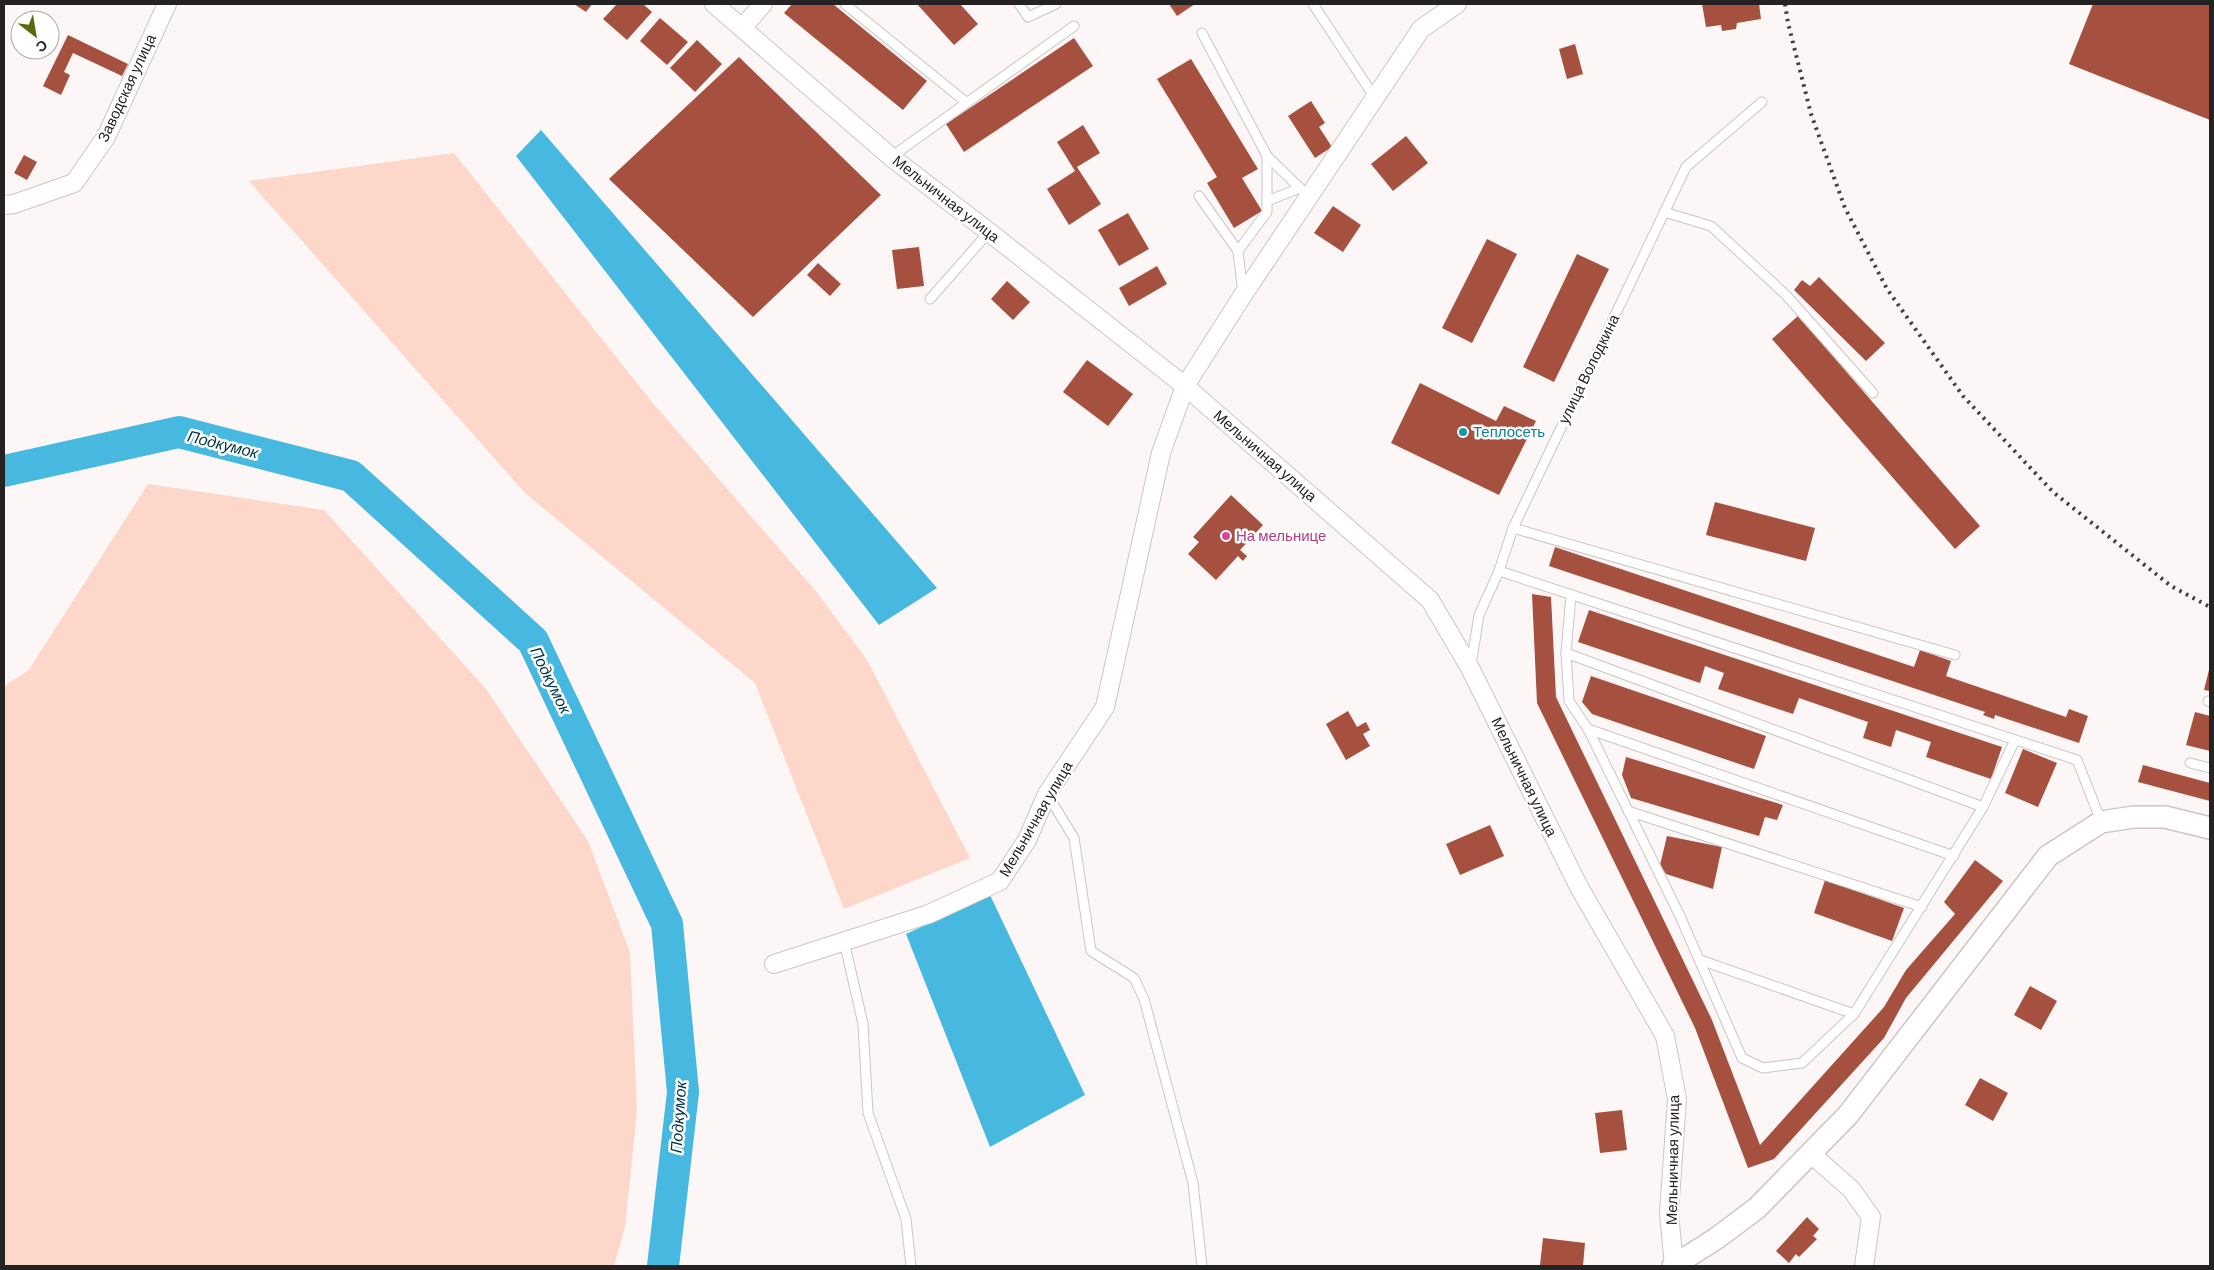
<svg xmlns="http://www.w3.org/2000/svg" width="2214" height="1270" viewBox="0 0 2214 1270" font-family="Barlow,sans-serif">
<rect width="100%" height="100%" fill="#fcf7f6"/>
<!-- green -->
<g fill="#fcd7ca">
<polygon points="454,153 651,401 815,590 867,660 970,858 844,909 755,683 525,493 249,181"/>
<polygon points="148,484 324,510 486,689 588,841 630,952 637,1110 625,1227 614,1266 4,1266 4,686 28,671"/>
</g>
<!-- water -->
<g fill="#47b9e1">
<polygon points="541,130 937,588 879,625 516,156"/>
<polygon points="990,895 1085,1095 990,1147 906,934"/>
</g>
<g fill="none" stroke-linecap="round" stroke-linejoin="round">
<!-- river -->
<polyline stroke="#47b9e1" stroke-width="32" points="4,471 179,432 351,476 533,641 667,924 683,1092 663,1266"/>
</g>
<!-- building -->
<g fill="#a6513f">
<polygon points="574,4 592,4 586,12"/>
<polygon points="617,4 643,4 652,12 627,40 603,19"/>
<polygon points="792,4 833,4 927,81 903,110 784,13"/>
<polygon points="917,4 960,4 978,24 954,45"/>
<polygon points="1169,4 1195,4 1177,16"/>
<polygon points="1702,4 1759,4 1761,19 1737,23 1736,29 1722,31 1721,25 1706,27"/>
<polygon points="2093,4 2210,4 2210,120 2069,64"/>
<polygon points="660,18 688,42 667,65 640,41"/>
<polygon points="68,35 128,64 122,76 73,53 64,72 70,75 61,95 43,86"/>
<polygon points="1074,38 1093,66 964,152 946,124"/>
<polygon points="697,40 722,64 695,92 670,68"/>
<polygon points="1575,44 1583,74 1567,79 1559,49"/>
<polygon points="739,57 881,195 753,317 609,179"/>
<polygon points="1191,59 1258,169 1242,178 1262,211 1234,228 1207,183 1217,177 1157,79"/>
<polygon points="1311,101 1325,123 1319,127 1332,147 1315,158 1288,116"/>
<polygon points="1083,125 1100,153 1077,167 1101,204 1069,225 1047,189 1075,171 1057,142"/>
<polygon points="1406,136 1428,163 1393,191 1371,164"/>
<polygon points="24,155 37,162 27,180 14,173"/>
<polygon points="1333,206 1361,225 1343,252 1314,233"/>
<polygon points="1128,213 1149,249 1119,266 1098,230"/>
<polygon points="1487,239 1517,254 1472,343 1442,328"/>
<polygon points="919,247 924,286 897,289 892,250"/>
<polygon points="1577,254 1609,269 1554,382 1523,367"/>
<polygon points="818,263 841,284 830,296 807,275"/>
<polygon points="1157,266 1167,284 1129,306 1119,288"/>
<polygon points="1819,277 1885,343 1866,361 1794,290 1802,280 1810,286"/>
<polygon points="1007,281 1030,302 1013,320 991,299"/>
<polygon points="1798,316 1980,526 1955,549 1772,339"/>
<polygon points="1087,360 1133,394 1108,426 1063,392"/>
<polygon points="1420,383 1496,421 1504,406 1536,421 1499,495 1391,443"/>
<polygon points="1231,495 1263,525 1240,550 1247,556 1243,561 1238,556 1216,580 1188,554 1199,542 1193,537"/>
<polygon points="1715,502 1815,528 1806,561 1706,535"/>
<polygon points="1555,547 1914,667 1920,650 1951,661 1946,676 2066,717 2069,709 2088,716 2079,743 1995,715 1994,719 1983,715 1985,712 1549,566"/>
<polygon points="1532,594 1551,597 1556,697 1712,1020 1760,1145 1884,1007 1906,970 1955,914 1944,902 1975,860 2003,881 1906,998 1884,1038 1774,1159 1748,1168 1695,1028 1537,703"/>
<polygon points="1589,610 2002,747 1991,779 1926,757 1931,742 1896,730 1891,747 1863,738 1868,722 1799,698 1793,714 1718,689 1724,673 1705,666 1700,683 1578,642"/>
<polygon points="2210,666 2210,691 2204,690"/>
<polygon points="1591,676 1766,736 1754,769 1592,714 1582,702"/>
<polygon points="1348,711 1357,727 1366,722 1370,730 1363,734 1370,746 1346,760 1326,724"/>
<polygon points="2195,712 2210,716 2210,751 2186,745"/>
<polygon points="2023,749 2057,763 2038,807 2005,793"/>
<polygon points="1626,757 1783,805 1777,820 1765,817 1759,836 1631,798 1622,775"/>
<polygon points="2143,765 2210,783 2210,801 2138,782"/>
<polygon points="1490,825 1504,856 1460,875 1446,844"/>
<polygon points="1667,836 1722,847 1713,889 1666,874 1660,865"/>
<polygon points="1825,880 1904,908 1892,941 1814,913"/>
<polygon points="2030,986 2057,1001 2041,1030 2014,1015"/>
<polygon points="1980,1078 2008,1093 1993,1121 1965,1105"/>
<polygon points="1622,1110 1627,1150 1600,1153 1595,1113"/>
<polygon points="1807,1217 1819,1229 1813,1236 1817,1239 1799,1257 1796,1254 1789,1263 1776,1251"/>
<polygon points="1543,1238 1585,1243 1583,1266 1540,1265"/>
</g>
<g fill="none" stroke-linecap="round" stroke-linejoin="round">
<!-- service casing -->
<g stroke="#cbc6c5" stroke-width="11">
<g id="service">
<polyline points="845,4 967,103"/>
<polyline points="1019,4 1028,17 1056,4"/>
<polyline points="1313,4 1375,98"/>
<polyline points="1202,33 1267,156 1309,197"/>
<polyline points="891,157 1074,26"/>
<polyline points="1199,196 1238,251"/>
<polyline points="1267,201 1300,188"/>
<polyline points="1664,212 1711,226 1786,295 1873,393"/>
<polyline points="1243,294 1238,251 1267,212 1267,156"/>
<polyline points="930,299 989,232"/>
<polyline points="1513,528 1955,655"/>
<polyline points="1499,571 2077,760 2101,821"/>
<polyline points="1571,595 1566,653 1569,701 1588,729 1680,916 1742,1058 1763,1068 1802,1063 1854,1014 1983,807 2015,740"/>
<polyline points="1566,653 1983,807"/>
<polyline points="1471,665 1479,615 1499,571 1513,528 1686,167 1762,102"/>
<polyline points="2208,701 2210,702"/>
<polyline points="1588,729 1954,856"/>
<polyline points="2190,763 2210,768"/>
<polyline points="1047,794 1074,838 1091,951 1134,978 1144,999 1193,1183 1202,1266"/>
<polyline points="1628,811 1922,907"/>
<polyline points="844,941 863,1024 868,1113 906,1219 911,1266"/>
<polyline points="1703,961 1854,1014"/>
</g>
</g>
<!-- minor casing -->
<g stroke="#cbc6c5" stroke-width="20">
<g id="minor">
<polyline points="714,4 891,157 989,232 1185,386 1430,600 1470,668 1579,887 1665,1036 1677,1099 1669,1213 1674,1266"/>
<polyline points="742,28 763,4"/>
<polyline points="4,205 14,204 74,183 106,137 167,4"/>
<polyline points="774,964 929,914 1000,881 1027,840 1047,794 1105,707 1161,453 1185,386 1243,295 1421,29 1457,4"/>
<polyline points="1811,1154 1851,1189 1871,1217 1864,1266"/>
</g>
</g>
<!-- tertiary casing -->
<g stroke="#cbc6c5" stroke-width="24">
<polyline id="tertiary" points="1673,1266 1717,1238 1757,1208 1848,1115 2048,856 2101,822 2134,817 2165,817 2210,828"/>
</g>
<!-- service -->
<use href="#service" stroke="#fff" stroke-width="9"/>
<!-- minor -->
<use href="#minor" stroke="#fff" stroke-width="18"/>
<!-- tertiary -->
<use href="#tertiary" stroke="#fff" stroke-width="21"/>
<!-- rail -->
<polyline stroke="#42403f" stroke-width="4" stroke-dasharray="2.5 5" stroke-linecap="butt" points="1785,4 1788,23 1811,114 1845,208 1887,289 1963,396 2053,492 2171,586 2210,607"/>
</g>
<!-- markers -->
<circle fill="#0f9aa8" stroke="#fff" stroke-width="2" cx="1463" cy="432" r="5"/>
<circle fill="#d1479c" stroke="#fff" stroke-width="2" cx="1226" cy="536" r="5"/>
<g text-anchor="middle" stroke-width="5" stroke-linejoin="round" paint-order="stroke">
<!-- street labels -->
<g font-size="15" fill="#242222" stroke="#fff">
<text transform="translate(127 88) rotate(-65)" y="5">Заводская улица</text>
<text transform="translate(946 199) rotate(38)" y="5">Мельничная улица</text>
<text transform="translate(1589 369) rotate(-64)" y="5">улица Володкина</text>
<text transform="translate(1265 456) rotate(41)" y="5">Мельничная улица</text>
<text transform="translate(1524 777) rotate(64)" y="5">Мельничная улица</text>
<text transform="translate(1036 819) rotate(-60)" y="5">Мельничная улица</text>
<text transform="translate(1673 1160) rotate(-89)" y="5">Мельничная улица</text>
</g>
<!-- culture labels -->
<g font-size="15" fill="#0d838f" stroke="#fff" text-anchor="start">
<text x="1473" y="437">Теплосеть</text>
</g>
<!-- hotel labels -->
<g font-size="15" fill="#b23c85" stroke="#fff" text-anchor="start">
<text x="1236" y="541">На мельнице</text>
</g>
<!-- water labels -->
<g font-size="16" font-style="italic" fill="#003545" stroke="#fff">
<text transform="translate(223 444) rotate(14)" y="6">Подкумок</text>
<text transform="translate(551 680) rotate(64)" y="6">Подкумок</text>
<text transform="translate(678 1117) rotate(-86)" y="6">Подкумок</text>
</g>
</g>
<!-- border -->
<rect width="2214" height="1270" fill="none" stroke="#242222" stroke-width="10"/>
<!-- north arrow -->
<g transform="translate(35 35) rotate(149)"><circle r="24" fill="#ffffff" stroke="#a7a7a7"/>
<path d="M0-4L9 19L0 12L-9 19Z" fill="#5d680d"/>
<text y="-8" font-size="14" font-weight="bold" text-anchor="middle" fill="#242222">С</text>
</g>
</svg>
